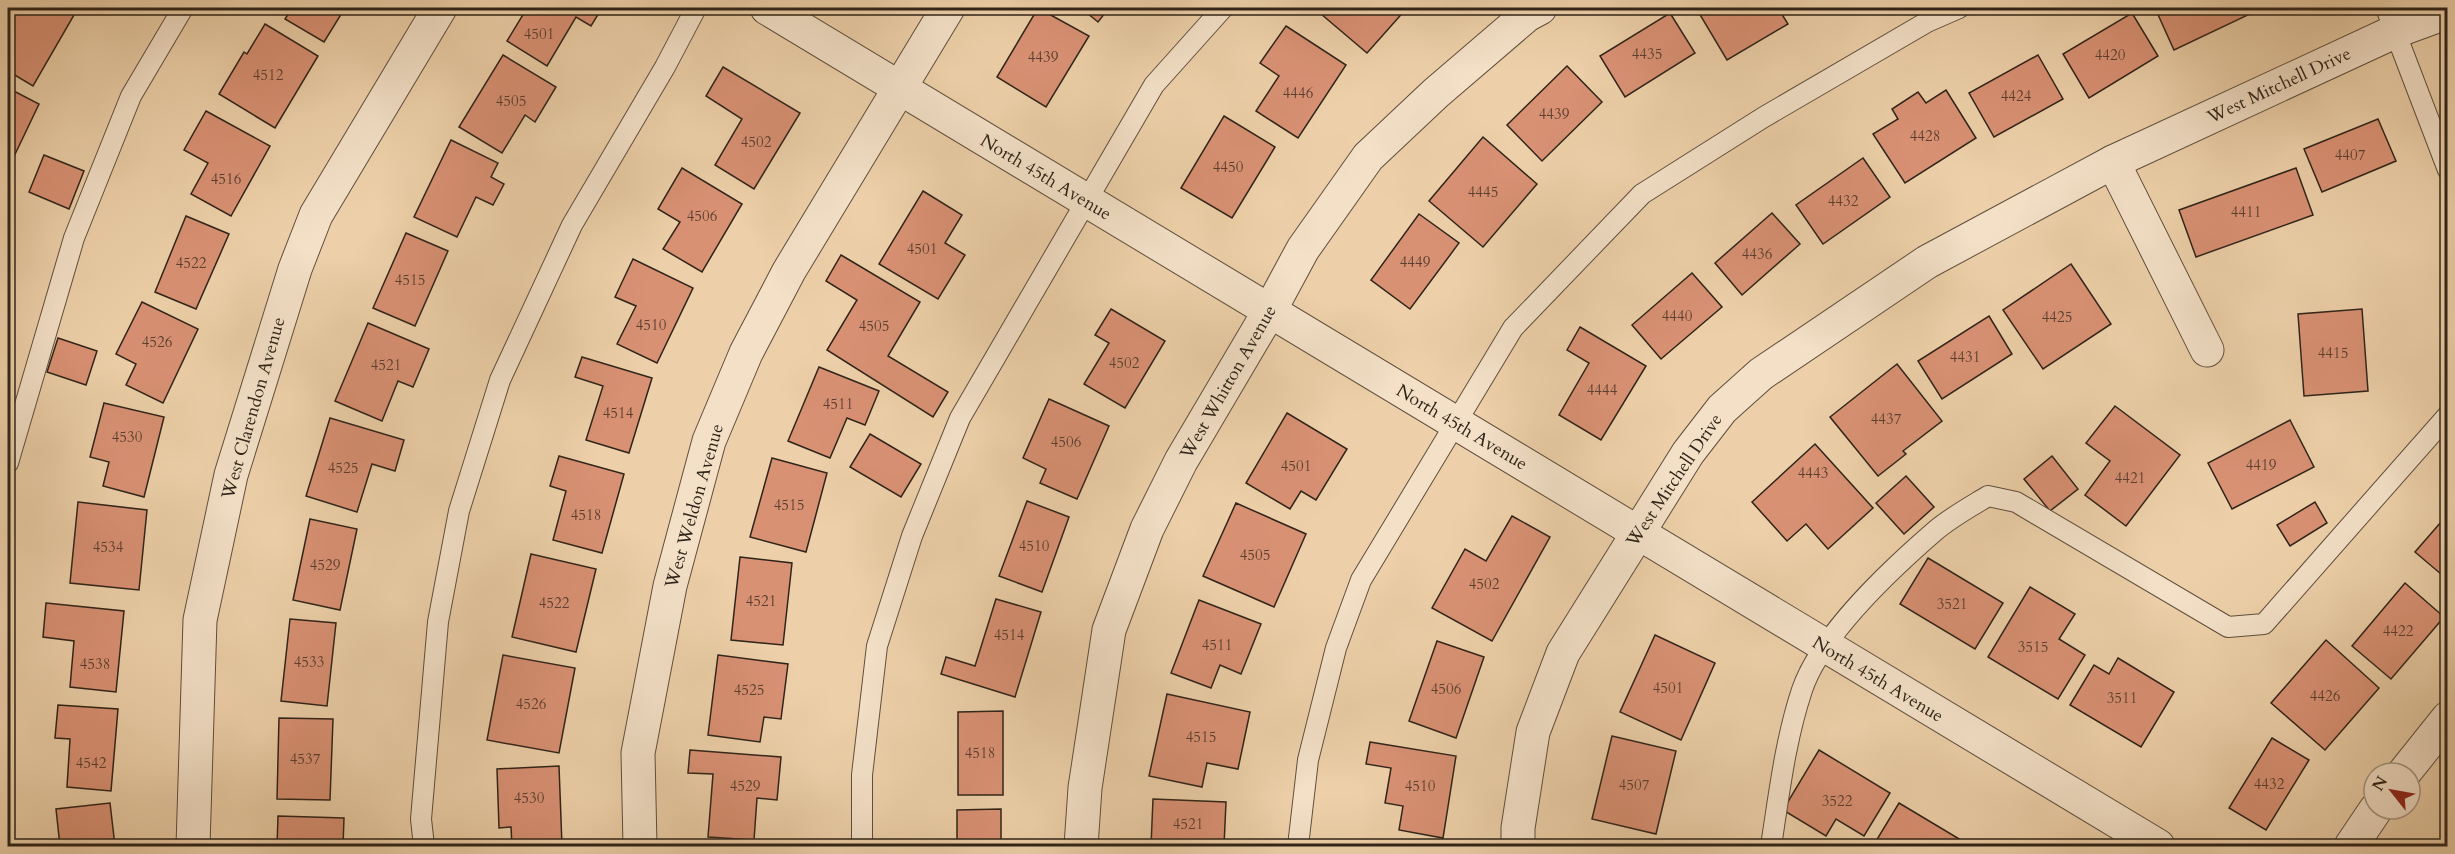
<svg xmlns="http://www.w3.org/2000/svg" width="2455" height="854" viewBox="0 0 2455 854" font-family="Cardo,serif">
<rect width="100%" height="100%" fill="#edd0a9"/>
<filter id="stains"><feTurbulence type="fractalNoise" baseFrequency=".00333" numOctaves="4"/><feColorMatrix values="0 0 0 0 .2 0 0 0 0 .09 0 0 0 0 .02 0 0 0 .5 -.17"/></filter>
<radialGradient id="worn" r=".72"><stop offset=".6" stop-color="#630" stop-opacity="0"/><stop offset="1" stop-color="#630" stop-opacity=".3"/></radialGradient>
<!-- building -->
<g fill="#d99174" stroke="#2f2419" stroke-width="1.5">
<polygon points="18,8 61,8 74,15 33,86 8,71 8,25"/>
<polygon points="292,8 345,8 324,42 285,19"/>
<polygon points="527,8 602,8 591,26 576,17 547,66 507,41"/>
<polygon points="1038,8 1089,36 1046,107 997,77"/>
<polygon points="1081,8 1109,8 1098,22"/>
<polygon points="1314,8 1407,8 1367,53"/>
<polygon points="1696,8 1778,8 1788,24 1727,60"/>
<polygon points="2155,8 2247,8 2250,14 2174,50"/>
<polygon points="1670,13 1695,53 1625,97 1600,56"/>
<polygon points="2132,13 2158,56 2089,98 2063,54"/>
<polygon points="265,24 318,56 275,128 219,94 244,52 247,54"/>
<polygon points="1286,26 1346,65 1298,138 1256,111 1279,76 1260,63"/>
<polygon points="503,55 556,87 535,122 525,115 502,153 459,127"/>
<polygon points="2038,55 2063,99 1994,137 1969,93"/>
<polygon points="1567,66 1602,102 1542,161 1507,125"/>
<polygon points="723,67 800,113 754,189 715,165 742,119 706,96"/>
<polygon points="8,88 39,104 8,169"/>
<polygon points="1946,90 1976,138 1905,183 1873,134 1898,119 1892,109 1918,92 1926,103"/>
<polygon points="206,111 270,146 231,216 191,194 208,163 184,150"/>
<polygon points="1224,116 1275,147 1232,218 1181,188"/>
<polygon points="2378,119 2396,161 2322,192 2304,149"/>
<polygon points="1483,137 1537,184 1483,247 1429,201"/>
<polygon points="451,140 498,163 491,177 504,184 493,205 476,197 457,237 414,217"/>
<polygon points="44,155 84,171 69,209 29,192"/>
<polygon points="1863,158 1890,197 1823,244 1796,205"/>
<polygon points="682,168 742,204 702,272 663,249 680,222 658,209"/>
<polygon points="2296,168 2313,215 2196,257 2179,210"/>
<polygon points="923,191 962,215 945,243 965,255 938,299 879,264"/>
<polygon points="1772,213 1800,244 1742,295 1715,263"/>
<polygon points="1419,214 1459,243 1410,309 1371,280"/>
<polygon points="186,216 229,234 196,309 155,292"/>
<polygon points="406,233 448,251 415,326 373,308"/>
<polygon points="841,255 920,302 888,356 948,392 933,417 827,350 857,300 826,281"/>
<polygon points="633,259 693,288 657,363 617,344 636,306 615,297"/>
<polygon points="2071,264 2111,324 2043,369 2003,310"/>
<polygon points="1692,273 1722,307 1661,359 1632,325"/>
<polygon points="142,302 198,329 163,403 126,385 136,364 116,354"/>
<polygon points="1111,309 1165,341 1125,408 1084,384 1109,343 1095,335"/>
<polygon points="2362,309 2368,391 2304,396 2298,314"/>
<polygon points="1989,316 2012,354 1942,399 1918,361"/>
<polygon points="368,323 429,349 413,387 398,381 382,421 335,401"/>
<polygon points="1580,327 1646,366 1601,440 1559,415 1589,363 1567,350"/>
<polygon points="58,338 97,351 86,385 47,372"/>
<polygon points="582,357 652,378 629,453 586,440 603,386 575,377"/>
<polygon points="1897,364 1942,421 1903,451 1906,454 1878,476 1830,417"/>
<polygon points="819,367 879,391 865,425 847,418 830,458 788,441"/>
<polygon points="1049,399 1109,426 1077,499 1040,483 1046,469 1023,458"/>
<polygon points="104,403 164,417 144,497 103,486 109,462 90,457"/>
<polygon points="2115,406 2180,455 2126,526 2085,495 2110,461 2086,443"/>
<polygon points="1287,413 1347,449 1316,500 1301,491 1290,509 1246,483"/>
<polygon points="330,418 404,440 395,471 372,464 357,512 306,496"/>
<polygon points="2290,420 2314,467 2232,509 2208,463"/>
<polygon points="870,434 921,464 901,497 850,467"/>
<polygon points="1815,444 1873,508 1828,549 1806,524 1787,541 1752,502"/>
<polygon points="559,456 624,474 602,553 553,540 566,491 550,486"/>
<polygon points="2052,456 2078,489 2050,511 2024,479"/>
<polygon points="772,458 827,473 806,552 750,537"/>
<polygon points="1906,476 1934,507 1904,534 1876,503"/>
<polygon points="1027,501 1069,517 1042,592 999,576"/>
<polygon points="78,502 147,510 139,590 70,583"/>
<polygon points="2315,502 2327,523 2290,546 2277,525"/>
<polygon points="1236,503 1306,534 1274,607 1203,576"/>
<polygon points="2448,514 2448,580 2415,552"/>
<polygon points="1512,516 1550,537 1492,641 1432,608 1465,549 1486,561"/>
<polygon points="310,519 357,529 340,610 293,600"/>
<polygon points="531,554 596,569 576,652 512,637"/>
<polygon points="740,557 792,563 783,645 731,640"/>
<polygon points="1928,558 2003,603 1975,649 1900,604"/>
<polygon points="2405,583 2444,617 2391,679 2352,646"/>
<polygon points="2030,587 2075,614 2059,639 2085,655 2058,699 1988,657"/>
<polygon points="996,599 1041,612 1015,697 941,674 946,657 975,666"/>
<polygon points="1199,600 1261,624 1241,674 1220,665 1211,688 1171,673"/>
<polygon points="46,603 124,611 116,692 70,687 74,641 43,637"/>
<polygon points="290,619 336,623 327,706 281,701"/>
<polygon points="1655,635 1715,663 1681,740 1620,712"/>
<polygon points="2326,640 2379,688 2325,750 2271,703"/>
<polygon points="1437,641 1484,657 1456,738 1409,721"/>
<polygon points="503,655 575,668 559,753 487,740"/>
<polygon points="718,655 788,664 781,719 764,717 760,742 708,735"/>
<polygon points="2118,658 2174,692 2141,747 2070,705 2094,665 2109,674"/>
<polygon points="1167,694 1250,712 1238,769 1207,763 1202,787 1149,776"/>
<polygon points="58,705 118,709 111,791 67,787 70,739 55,738"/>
<polygon points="1003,711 1003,795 958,795 958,712"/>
<polygon points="279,718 333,719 330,800 277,799"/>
<polygon points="1612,736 1676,751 1656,834 1592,819"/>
<polygon points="2272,738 2309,760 2266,830 2229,808"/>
<polygon points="1370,742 1456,756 1443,838 1399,830 1403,806 1385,803 1391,768 1366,764"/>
<polygon points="690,750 781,757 777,800 757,798 754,840 708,837 713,774 688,773"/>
<polygon points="1819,750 1890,793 1864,836 1836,819 1826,836 1783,810"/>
<polygon points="559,766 562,846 512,846 511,827 499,828 497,769"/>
<polygon points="1153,799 1226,802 1224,846 1151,846"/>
<polygon points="110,803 115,846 60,846 56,809"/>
<polygon points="1899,803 1971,846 1873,846"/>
<polygon points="1001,809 1001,846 957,846 957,810"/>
<polygon points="278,816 344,818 343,846 277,846"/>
<polygon points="1647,843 1647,846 1609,846"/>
</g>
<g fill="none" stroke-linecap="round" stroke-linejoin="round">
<!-- service casing -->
<g stroke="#5e4f3d" stroke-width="22">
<g id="service">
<polyline points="2386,8 2448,170"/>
<polyline points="8,463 74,238 131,96 183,8"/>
<polyline points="424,846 421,819 438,622 459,511 500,380 572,225 665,67 696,8"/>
<polyline points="862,846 862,775 877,646 912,536 960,418 1154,85 1223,8"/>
<polyline points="1298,846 1308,760 1336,648 1361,580 1513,328 1642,194 1764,117 1927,22 1959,8"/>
<path d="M 1771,846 C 1779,795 1785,741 1802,690 C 1821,634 1890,570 1935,531 C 1950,518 1970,507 1988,496 L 2016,502 L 2228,627 L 2264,624 L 2448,415"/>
</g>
</g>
<!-- minor casing -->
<g stroke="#5e4f3d" stroke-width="35">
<g id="minor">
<polyline points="767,8 2158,846"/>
<polyline points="2113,162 2207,350"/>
<polyline points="2404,773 2448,718"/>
<polyline points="193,846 200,620 231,475 295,269 316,215 440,8"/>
<polyline points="640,846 638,753 670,586 709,441 746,353 789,271 948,8"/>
<polyline points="1081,846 1085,788 1109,630 1147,529 1181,461 1269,312 1303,249 1368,157 1436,93 1527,15 1540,8"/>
<polyline points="1518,846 1518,828 1533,732 1563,653 1688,453 1722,409 1761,374 1927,262 2113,162 2396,31 2448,12"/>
<polyline points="2351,846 2376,809"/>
</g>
</g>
<!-- service -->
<use href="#service" stroke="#f3e0c7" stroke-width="20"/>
<!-- minor -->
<use href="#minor" stroke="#f3e0c7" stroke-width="33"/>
</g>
<g text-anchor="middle" stroke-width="4.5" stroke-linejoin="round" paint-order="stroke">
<!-- number labels -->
<g font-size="15" fill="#5a3f30">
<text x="539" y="39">4501</text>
<text x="1647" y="59">4435</text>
<text x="2110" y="60">4420</text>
<text x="1043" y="62">4439</text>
<text x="268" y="80">4512</text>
<text x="1298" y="98">4446</text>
<text x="2016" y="101">4424</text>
<text x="511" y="106">4505</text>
<text x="1554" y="119">4439</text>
<text x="1925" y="141">4428</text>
<text x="756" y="147">4502</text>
<text x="2350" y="160">4407</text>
<text x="1228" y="172">4450</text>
<text x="226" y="184">4516</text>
<text x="1483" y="197">4445</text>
<text x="1843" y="206">4432</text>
<text x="2246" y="217">4411</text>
<text x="702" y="221">4506</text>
<text x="922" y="254">4501</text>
<text x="1757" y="259">4436</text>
<text x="1415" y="267">4449</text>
<text x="191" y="268">4522</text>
<text x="410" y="285">4515</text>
<text x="1677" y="321">4440</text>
<text x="2057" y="322">4425</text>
<text x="651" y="330">4510</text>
<text x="874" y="331">4505</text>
<text x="157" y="347">4526</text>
<text x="2333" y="358">4415</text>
<text x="1965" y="362">4431</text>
<text x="1124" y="368">4502</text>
<text x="386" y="370">4521</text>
<text x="1602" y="395">4444</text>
<text x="838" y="409">4511</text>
<text x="618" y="418">4514</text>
<text x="1886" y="424">4437</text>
<text x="127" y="442">4530</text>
<text x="1066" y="447">4506</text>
<text x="2261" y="470">4419</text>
<text x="1296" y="471">4501</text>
<text x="343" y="473">4525</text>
<text x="1813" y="478">4443</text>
<text x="2130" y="483">4421</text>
<text x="789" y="510">4515</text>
<text x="586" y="520">4518</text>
<text x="1034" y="551">4510</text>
<text x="108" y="552">4534</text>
<text x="1255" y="560">4505</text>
<text x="325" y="570">4529</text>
<text x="1484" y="589">4502</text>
<text x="761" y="606">4521</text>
<text x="554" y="608">4522</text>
<text x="1952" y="609">3521</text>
<text x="2398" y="636">4422</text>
<text x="1009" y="640">4514</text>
<text x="1217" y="650">4511</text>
<text x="2033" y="652">3515</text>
<text x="309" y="667">4533</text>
<text x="95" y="669">4538</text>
<text x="1668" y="693">4501</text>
<text x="1446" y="694">4506</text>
<text x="749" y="695">4525</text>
<text x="2325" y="701">4426</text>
<text x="2122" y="703">3511</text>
<text x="531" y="709">4526</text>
<text x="1201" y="742">4515</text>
<text x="980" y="758">4518</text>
<text x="305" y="764">4537</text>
<text x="91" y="768">4542</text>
<text x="2269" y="789">4432</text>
<text x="1634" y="790">4507</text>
<text x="745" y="791">4529</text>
<text x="1420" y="791">4510</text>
<text x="529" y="803">4530</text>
<text x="1837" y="806">3522</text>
<text x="1188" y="829">4521</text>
</g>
<!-- street labels -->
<g font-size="18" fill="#2f2419" stroke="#f3e0c7">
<text transform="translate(2279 85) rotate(-25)" y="6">West Mitchell Drive</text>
<text transform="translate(1046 177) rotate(31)" y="6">North 45th Avenue</text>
<text transform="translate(1228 382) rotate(-60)" y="6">West Whitton Avenue</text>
<text transform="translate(253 408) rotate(-74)" y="6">West Clarendon Avenue</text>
<text transform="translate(1462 427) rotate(31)" y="6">North 45th Avenue</text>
<text transform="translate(1674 480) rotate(-56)" y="6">West Mitchell Drive</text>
<text transform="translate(694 506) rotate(-74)" y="6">West Weldon Avenue</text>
<text transform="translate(1878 679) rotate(31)" y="6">North 45th Avenue</text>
</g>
</g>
<!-- margin -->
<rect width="2455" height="854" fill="none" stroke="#edd0a9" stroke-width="30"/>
<rect x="9" y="9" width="2437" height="836" fill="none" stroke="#2f2419" stroke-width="3"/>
<rect x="15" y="15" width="2425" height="824" fill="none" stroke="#2f2419" stroke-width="1.5"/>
<!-- north arrow -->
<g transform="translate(2392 791) rotate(301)"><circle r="28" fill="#f3e0c7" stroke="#a59581" stroke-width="1.5"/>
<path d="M0-4.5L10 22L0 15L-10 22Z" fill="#8f2418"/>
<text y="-9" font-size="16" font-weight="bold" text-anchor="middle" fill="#2f2419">N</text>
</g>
<rect width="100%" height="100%" filter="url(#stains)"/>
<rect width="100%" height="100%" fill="url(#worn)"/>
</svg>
